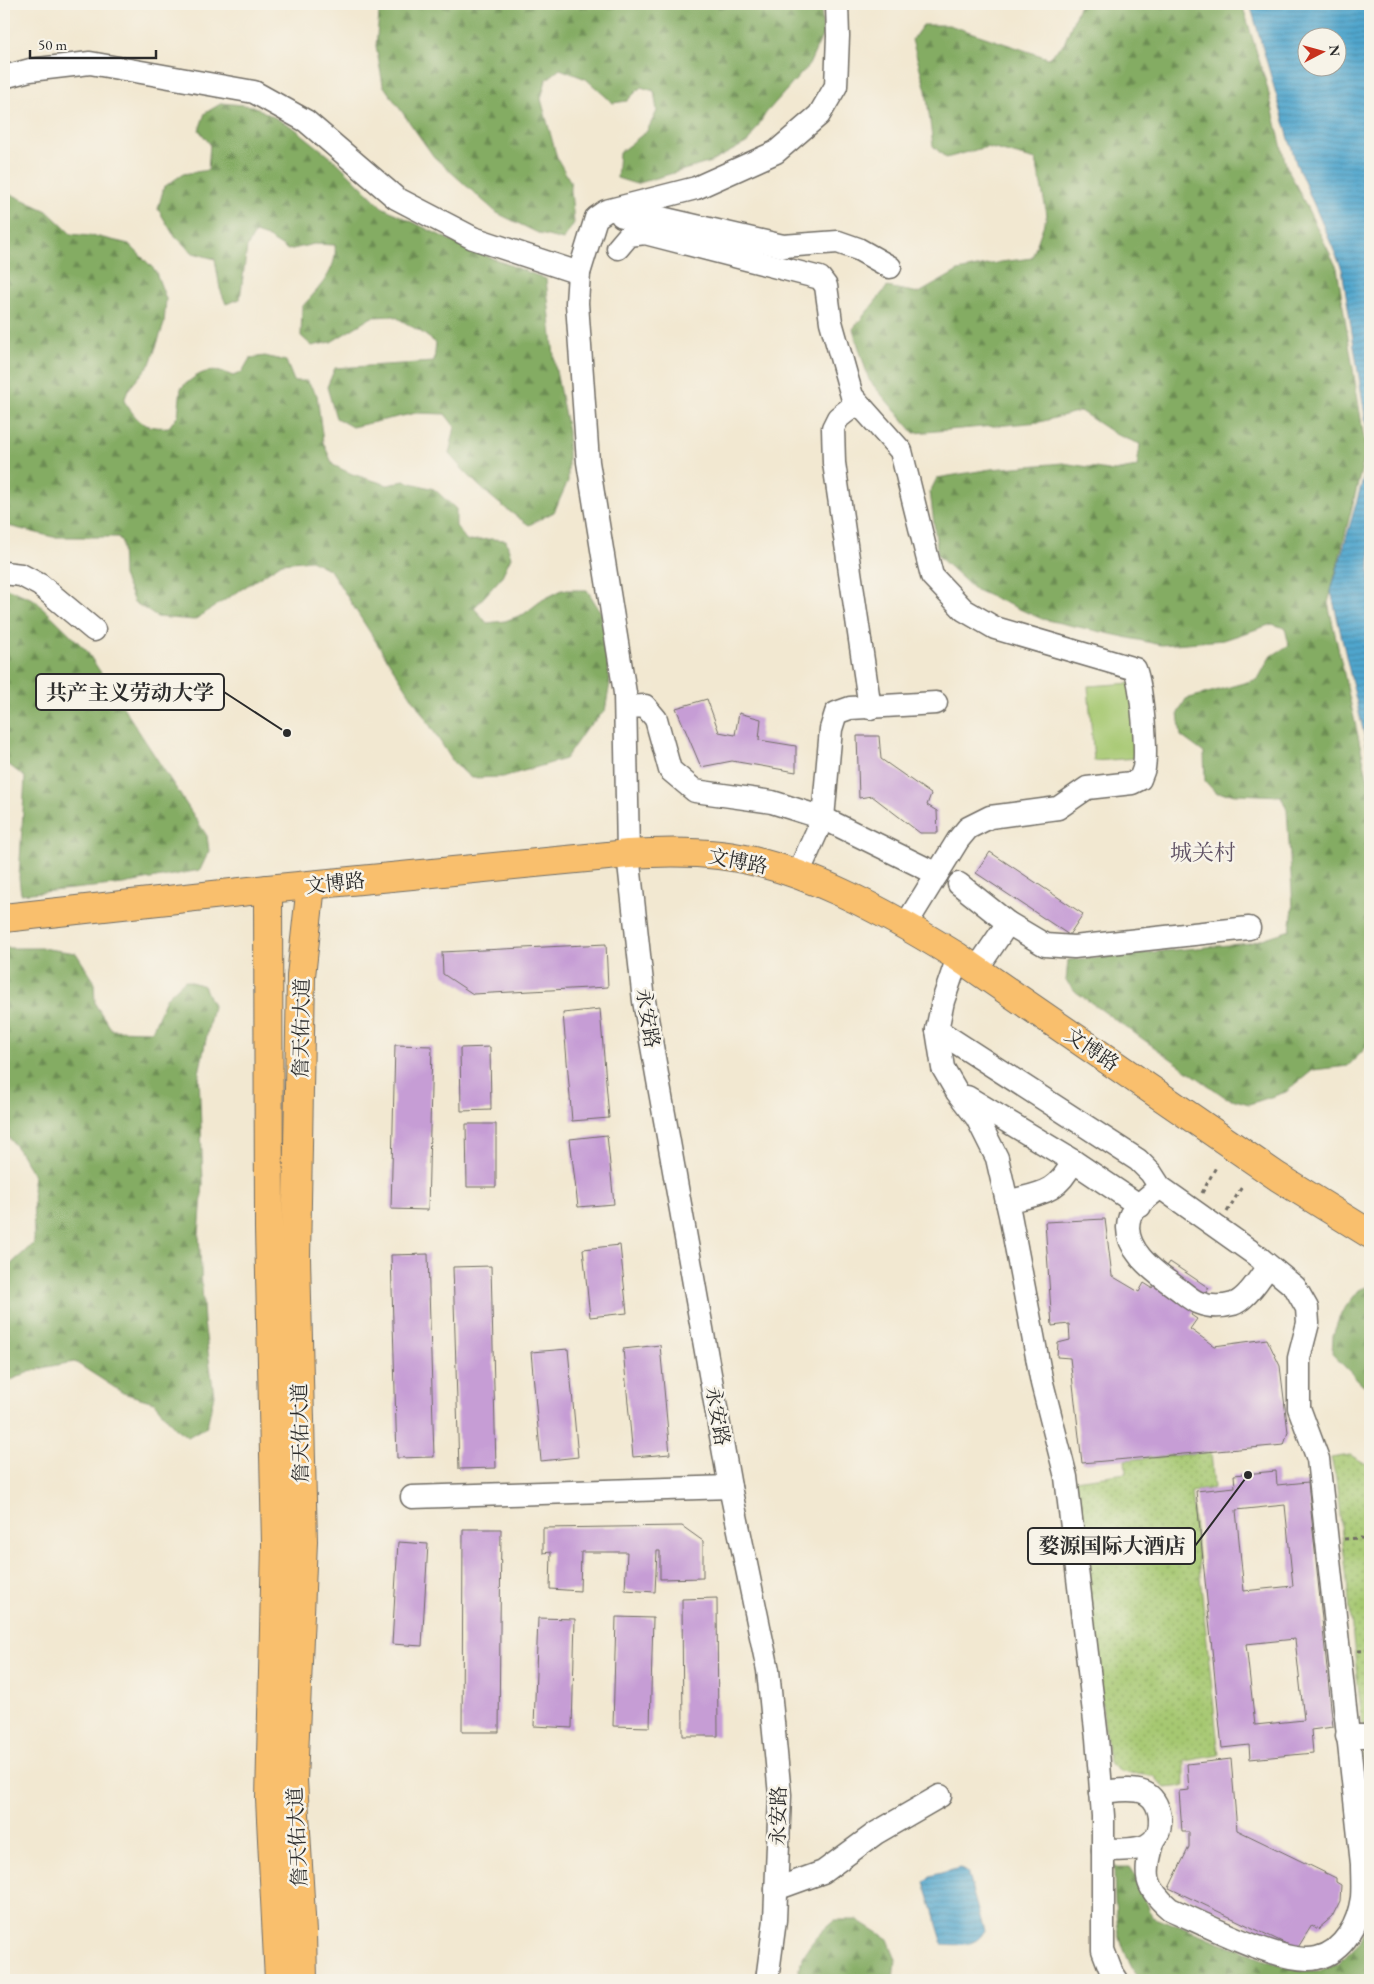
<svg xmlns="http://www.w3.org/2000/svg" width="1374" height="1984" viewBox="0 0 1374 1984" font-family="'EB Garamond','Noto Serif SC',serif">
<defs>
<pattern id="forest-firs" width="22" height="20" patternUnits="userSpaceOnUse" patternTransform="scale(1.25)"><rect width="22" height="20" fill="#84ac63"/><path d="M5 1l3.5 6h-7zM16 11l3.5 6h-7z" fill="#6c8c52"/></pattern>
<pattern id="park-dots" width="8" height="8" patternUnits="userSpaceOnUse" patternTransform="scale(1.25)"><rect width="8" height="8" fill="#a6c871"/><path d="M2 2h.1M6 6h.1" fill="none" stroke="#87a35d" stroke-width="1.8" stroke-linecap="round"/></pattern>
<pattern id="water-rules" width="6" height="5" patternUnits="userSpaceOnUse" patternTransform="scale(1.25)"><rect width="6" height="5" fill="#50a6cd"/><path d="M0 2.5h6" fill="none" stroke="#4387a7"/></pattern>
</defs>
<rect width="100%" height="100%" fill="#f7f3e8"/>
<filter id="ink" filterUnits="userSpaceOnUse"><feTurbulence type="fractalNoise" baseFrequency=".02" numOctaves="2"/><feDisplacementMap in="SourceGraphic" scale="10" xChannelSelector="R" yChannelSelector="G"/><feConvolveMatrix kernelMatrix="1 2 1 2 8 2 1 2 1" color-interpolation-filters="sRGB"/></filter>
<filter id="wash" filterUnits="userSpaceOnUse"><feTurbulence type="fractalNoise" baseFrequency=".0096" numOctaves="4" result="noise"/><feDisplacementMap in="SourceGraphic" scale="20" xChannelSelector="R" yChannelSelector="G"/><feGaussianBlur stdDeviation="1.12" result="paint"/><feColorMatrix in="noise" values="0 0 0 0 0 0 0 0 0 0 0 0 0 0 0 0 0 1.4 0 .05"/><feComposite in="paint" operator="in"/></filter>
<g filter="url(#wash)">
<rect width="100%" height="100%" fill="#f2e8d1"/>
<!-- green -->
<polygon fill="#a6c871" stroke="#687a4e" points="1132,683 1138,758 1094,761 1088,686"/>
<!-- forest -->
<g fill="url(#forest-firs)" stroke="#586c47">
<polygon points="380,4 821,4 823,34 809,65 766,113 748,142 711,162 636,184 617,178 619,153 647,131 657,111 654,91 641,87 627,101 613,103 586,79 560,69 546,80 541,99 557,158 570,181 574,223 563,240 540,234 497,213 434,157 383,85 376,46"/>
<polygon points="1080,4 1242,4 1267,86 1286,165 1337,268 1366,451 1328,603 1370,789 1368,924 1370,934 1370,1038 1366,1048 1348,1066 1313,1070 1286,1092 1249,1104 1225,1097 1076,992 1066,981 1068,960 1250,943 1290,930 1293,908 1287,810 1281,796 1216,793 1205,781 1204,753 1181,736 1178,713 1186,699 1258,679 1270,657 1289,645 1285,628 1272,624 1224,640 1161,645 1042,619 974,589 938,556 930,492 937,478 991,469 1063,463 1114,471 1137,467 1140,444 1115,434 1080,411 1040,422 914,433 869,380 853,329 887,287 919,293 958,271 1001,262 1032,258 1047,215 1036,160 987,147 946,158 933,146 926,90 912,40 923,25 949,25 1048,58 1064,44"/>
<path d="M 222,103 L 253,106 L 294,128 L 339,164 L 382,207 L 468,249 L 546,279 L 555,366 L 568,431 L 568,481 L 554,512 L 529,525 C 497,504 474,483 449,454 L 455,427 L 445,414 L 416,413 L 352,427 L 336,418 L 327,387 L 335,368 L 434,362 L 436,343 L 421,332 L 394,316 L 372,317 L 331,342 L 312,346 L 301,336 L 302,307 C 318,289 338,270 335,245 L 314,244 L 288,250 L 267,237 L 255,233 L 247,247 L 240,299 L 226,304 L 220,289 L 215,259 L 193,253 L 173,234 L 158,209 L 164,187 L 183,174 L 208,170 L 210,144 L 199,130 L 205,113 Z"/>
<path d="M 13,195 L 47,211 L 71,234 L 99,237 L 129,244 L 155,270 L 166,299 L 164,324 L 150,364 L 128,390 L 124,401 C 139,422 142,429 169,427 L 178,415 L 181,388 C 199,372 210,366 233,376 L 242,372 L 250,358 L 265,356 L 286,361 L 294,381 L 307,381 L 317,395 L 323,442 L 333,465 L 352,474 L 388,485 L 404,481 L 434,489 L 456,509 L 456,526 L 467,541 L 491,539 L 506,540 L 511,557 L 501,578 L 474,608 L 487,623 L 505,621 L 524,614 L 542,600 L 562,590 L 587,590 L 602,614 L 610,683 L 605,711 L 586,729 L 565,759 L 503,777 L 471,778 L 454,763 L 330,570 L 311,560 L 282,563 L 194,620 L 157,617 L 134,602 L 123,576 L 122,542 L 118,537 L 53,537 L 4,525 L 4,196 Z"/>
<polygon points="4,587 35,600 86,650 207,836 209,851 200,870 123,884 21,894 19,878 25,777 9,765 4,765"/>
<path d="M 4,948 L 41,948 L 76,953 L 94,981 L 95,1004 L 112,1030 L 152,1031 L 166,998 L 185,980 L 204,986 L 213,1006 L 199,1073 L 203,1183 L 199,1234 L 204,1322 L 214,1395 L 207,1426 L 188,1437 L 175,1428 L 154,1402 L 123,1393 L 75,1362 C 49,1366 25,1370 4,1385 L 4,1266 L 11,1264 L 34,1243 L 33,1174 L 19,1151 L 4,1131 Z"/>
<polygon points="1370,1286 1370,1388 1362,1384 1332,1354 1333,1335 1341,1313 1359,1290"/>
<path d="M 1114,1867 L 1130,1867 L 1136,1876 L 1152,1916 L 1286,1967 L 1316,1972 L 1338,1964 L 1360,1942 L 1370,1917 L 1370,1980 L 1141,1980 C 1114,1945 1115,1909 1114,1867 Z"/>
<path d="M 835,1920 L 858,1920 L 888,1939 L 896,1959 L 894,1980 L 797,1980 C 799,1954 816,1935 835,1920 Z"/>
</g>
<!-- park -->
<g fill="url(#park-dots)" stroke="#687a4e">
<polygon points="1211,1452 1214,1488 1191,1492 1219,1755 1185,1761 1185,1786 1165,1788 1154,1776 1121,1772 1109,1763 1075,1480 1126,1473 1125,1460"/>
<polygon points="1350,1455 1370,1466 1370,1761 1364,1761 1362,1722 1336,1478 1331,1458"/>
</g>
<!-- water -->
<g fill="url(#water-rules)" stroke="#3e687c" fill-rule="evenodd">
<path d="M 1250,4 L 1370,4 L 1370,447 L 1342,269 L 1296,163 ZM 1306,38 L 1336,38 L 1336,68 L 1306,68 Z"/>
<polygon points="1370,455 1370,760 1331,591"/>
<path d="M 960,1868 L 967,1872 L 984,1931 C 977,1947 958,1945 943,1944 L 924,1882 L 930,1876 Z"/>
</g>
<g id="blocks">
<!-- building -->
<g fill="#c69dd5" fill-rule="evenodd">
<polygon points="707,699 719,732 735,735 739,713 761,719 759,740 796,746 796,772 732,761 701,767 676,708"/>
<polygon points="857,736 879,736 881,759 931,794 927,805 937,811 938,833 920,833 872,796 859,798"/>
<polygon points="990,852 1083,914 1069,935 976,873"/>
<polygon points="606,944 608,987 473,994 443,974 442,952"/>
<polygon points="600,1009 609,1118 572,1121 563,1013"/>
<polygon points="395,1045 432,1046 428,1210 391,1209"/>
<polygon points="490,1047 491,1110 461,1111 460,1048"/>
<polygon points="466,1124 496,1124 496,1187 467,1187"/>
<polygon points="607,1135 614,1204 578,1207 570,1139"/>
<polygon points="1105,1219 1112,1276 1139,1292 1144,1283 1152,1288 1170,1262 1209,1288 1191,1315 1197,1319 1190,1329 1214,1346 1267,1339 1280,1366 1288,1432 1284,1445 1082,1463 1070,1358 1057,1357 1058,1343 1070,1340 1069,1324 1052,1326 1045,1222"/>
<polygon points="620,1245 627,1313 590,1317 583,1249"/>
<polygon points="428,1254 434,1457 397,1458 391,1255"/>
<polygon points="491,1266 496,1468 459,1469 453,1267"/>
<polygon points="660,1345 670,1454 633,1457 623,1349"/>
<polygon points="568,1349 578,1457 541,1461 531,1352"/>
<path d="M 1276,1471 L 1277,1485 L 1308,1482 L 1333,1727 L 1311,1730 L 1313,1753 L 1250,1759 L 1249,1745 L 1222,1748 L 1196,1491 L 1235,1487 L 1234,1475 ZM 1285,1505 L 1293,1586 L 1244,1591 L 1236,1510 ZM 1295,1639 L 1304,1720 L 1255,1725 L 1246,1644 Z"/>
<polygon points="682,1526 703,1541 703,1578 660,1579 660,1551 657,1551 655,1592 625,1590 627,1552 581,1552 580,1591 550,1589 551,1552 543,1553 543,1528"/>
<polygon points="463,1529 501,1529 499,1732 462,1732"/>
<polygon points="398,1542 428,1544 422,1646 392,1644"/>
<polygon points="717,1598 718,1736 683,1736 682,1599"/>
<polygon points="616,1617 653,1618 650,1727 613,1726"/>
<polygon points="538,1618 575,1619 572,1728 534,1726"/>
<polygon points="1231,1759 1237,1830 1336,1878 1336,1882 1341,1885 1340,1901 1332,1917 1318,1929 1312,1925 1297,1949 1169,1888 1189,1847 1189,1832 1182,1832 1179,1791 1189,1790 1187,1764"/>
</g>
</g>
</g>
<g filter="url(#ink)">
<use href="#blocks" fill-opacity="0" stroke="#716d65" stroke-width="1"/>
<g fill="none" stroke-linecap="round" stroke-linejoin="round">
<!-- minor casing -->
<g stroke="#716d65" stroke-width="25">
<g id="minor">
<polyline points="4,77 30,70 90,63 254,92 306,121 396,198 473,238 579,273"/>
<polyline points="622,216 648,215 783,246 838,242 858,249 890,267"/>
<path d="M 618,248 L 629,235 L 645,233 L 820,278 L 826,286 L 831,322 L 852,396 L 901,451 L 932,576 L 964,610 L 995,628 L 1135,669 C 1142,687 1147,749 1144,768 C 1143,772 1141,776 1140,779 L 1132,783 L 1087,788 L 1058,808 L 990,817 L 968,828 L 958,840 L 905,926"/>
<polyline points="857,403 838,418 833,428 834,463 870,708"/>
<polyline points="4,573 21,575 40,585 94,630"/>
<polyline points="626,707 645,706 656,719 670,770 695,791 772,802 823,818 937,874"/>
<polyline points="797,876 823,818 831,729 836,713 850,708 936,703"/>
<polyline points="959,884 1008,923 1045,945 1074,947 1249,928"/>
<polyline points="958,957 943,1001 937,1030 943,1068 957,1092 977,1118 997,1158 1010,1215 1042,1383 1066,1477 1097,1738 1103,1816 1103,1950 1111,1971 1117,1980"/>
<polyline points="976,970 1008,923"/>
<path d="M 937,1030 L 1138,1160 L 1151,1173 L 1160,1187 L 1256,1255 L 1295,1287 L 1307,1308 L 1308,1323 L 1299,1358 L 1299,1408 L 1318,1459 L 1362,1864 C 1362,1875 1363,1887 1362,1898 C 1360,1911 1356,1924 1349,1934 C 1341,1946 1331,1955 1317,1958 C 1284,1966 1203,1923 1170,1909 C 1144,1887 1144,1874 1153,1843"/>
<polyline points="967,1097 1073,1161 1140,1206"/>
<path d="M 1160,1187 C 1153,1193 1133,1208 1130,1216 C 1119,1248 1156,1273 1177,1288 C 1184,1293 1191,1300 1199,1303 C 1209,1307 1222,1307 1233,1304 C 1246,1300 1261,1277 1268,1266"/>
<path d="M 1007,1202 C 1040,1193 1057,1194 1073,1161"/>
<polyline points="412,1497 730,1487"/>
<polyline points="1347,1736 1370,1736"/>
<path d="M 1101,1792 C 1114,1791 1136,1787 1147,1794 C 1155,1799 1159,1809 1160,1817 C 1162,1854 1130,1849 1103,1850"/>
<polyline points="776,1889 823,1872 876,1833 940,1796"/>
<polyline points="767,1980 775,1920 780,1795 768,1670 730,1487 644,1001 628,854 625,693 588,462 577,303 579,273 596,218 606,211 696,188 776,152 819,115 836,86 838,36 837,4"/>
</g>
</g>
<!-- major casing -->
<g stroke="#716d65" stroke-width="30">
<g id="major">
<polyline points="268,889 269,1229 276,1544 270,1799 279,1980"/>
<path d="M 4,918 L 268,889 L 628,854 C 658,852 688,851 719,855 C 800,864 889,914 958,957 L 1278,1177 L 1370,1234"/>
<polyline points="303,1980 302,1933 293,1781 303,1541 296,1258 301,976 311,885"/>
</g>
</g>
<!-- path -->
<g stroke="#716d65" stroke-width="3" stroke-dasharray="4 4" stroke-linecap="butt">
<polyline points="1202,1193 1216,1167"/>
<polyline points="1227,1212 1243,1185"/>
<polyline points="1344,1539 1361,1538 1370,1540"/>
<polyline points="1358,1651 1370,1650"/>
</g>
<!-- minor -->
<use href="#minor" stroke="#fff" stroke-width="22"/>
<!-- major -->
<use href="#major" stroke="#f9bf6d" stroke-width="28"/>
</g>
</g>
<g text-anchor="middle" stroke-width="5" stroke-linejoin="round" paint-order="stroke">
<!-- street labels -->
<g font-size="20" fill="#2b2b2b" stroke="#f7f3e8">
<text transform="translate(738 861) rotate(11)" y="7">文博路</text>
<text transform="translate(335 883) rotate(-6)" y="7">文博路</text>
<text transform="translate(648 1018) rotate(81)" y="7">永安路</text>
<text transform="translate(301 1028) rotate(-89)" y="7">詹天佑大道</text>
<text transform="translate(1092 1049) rotate(34)" y="7">文博路</text>
<text transform="translate(718 1416) rotate(80)" y="7">永安路</text>
<text transform="translate(300 1433) rotate(-91)" y="7">詹天佑大道</text>
<text transform="translate(778 1816) rotate(-89)" y="7">永安路</text>
<text transform="translate(297 1837) rotate(-93)" y="7">詹天佑大道</text>
</g>
<!-- quarter labels -->
<g font-size="22" fill="#615366" stroke="#f7f3e8">
<text x="1203" y="860">城关村</text>
</g>
</g>
<!-- callouts -->
<path fill="none" stroke="#2b2b2b" stroke-width="2" d="M287 733L224 692M1248 1475L1195 1546"/>
<g fill="#2b2b2b" stroke="#f7f3e8" stroke-width="2">
<circle cx="287" cy="733" r="5"/>
<circle cx="1248" cy="1475" r="5"/>
</g>
<g fill="#f7f3e8" stroke="#2b2b2b" stroke-width="2">
<rect x="36" y="674" width="188" height="36" rx="5"/>
<rect x="1028" y="1528" width="167" height="36" rx="5"/>
</g>
<g font-size="21" text-anchor="middle" font-weight="bold" fill="#2b2b2b">
<text x="130" y="700">共产主义劳动大学</text>
<text x="1112" y="1553">婺源国际大酒店</text>
</g>
<!-- margin -->
<rect width="1374" height="1984" fill="none" stroke="#f7f3e8" stroke-width="20"/>
<!-- north arrow -->
<g transform="translate(1322 52) rotate(84)"><circle r="24" fill="#f7f3e8" stroke="#a5a39c"/>
<path d="M0-4L9 19L0 12L-9 19Z" fill="#c8321e"/>
<text y="-8" font-size="14" font-weight="bold" text-anchor="middle" fill="#2b2b2b">N</text>
</g>
<!-- scale -->
<path d="M30 50v8h126v-8" fill="none" stroke="#2b2b2b" stroke-width="2.5"/>
<text x="38" y="50" font-size="15" fill="#2b2b2b" stroke="#f7f3e8" stroke-width="4" paint-order="stroke">50 m</text>
</svg>
